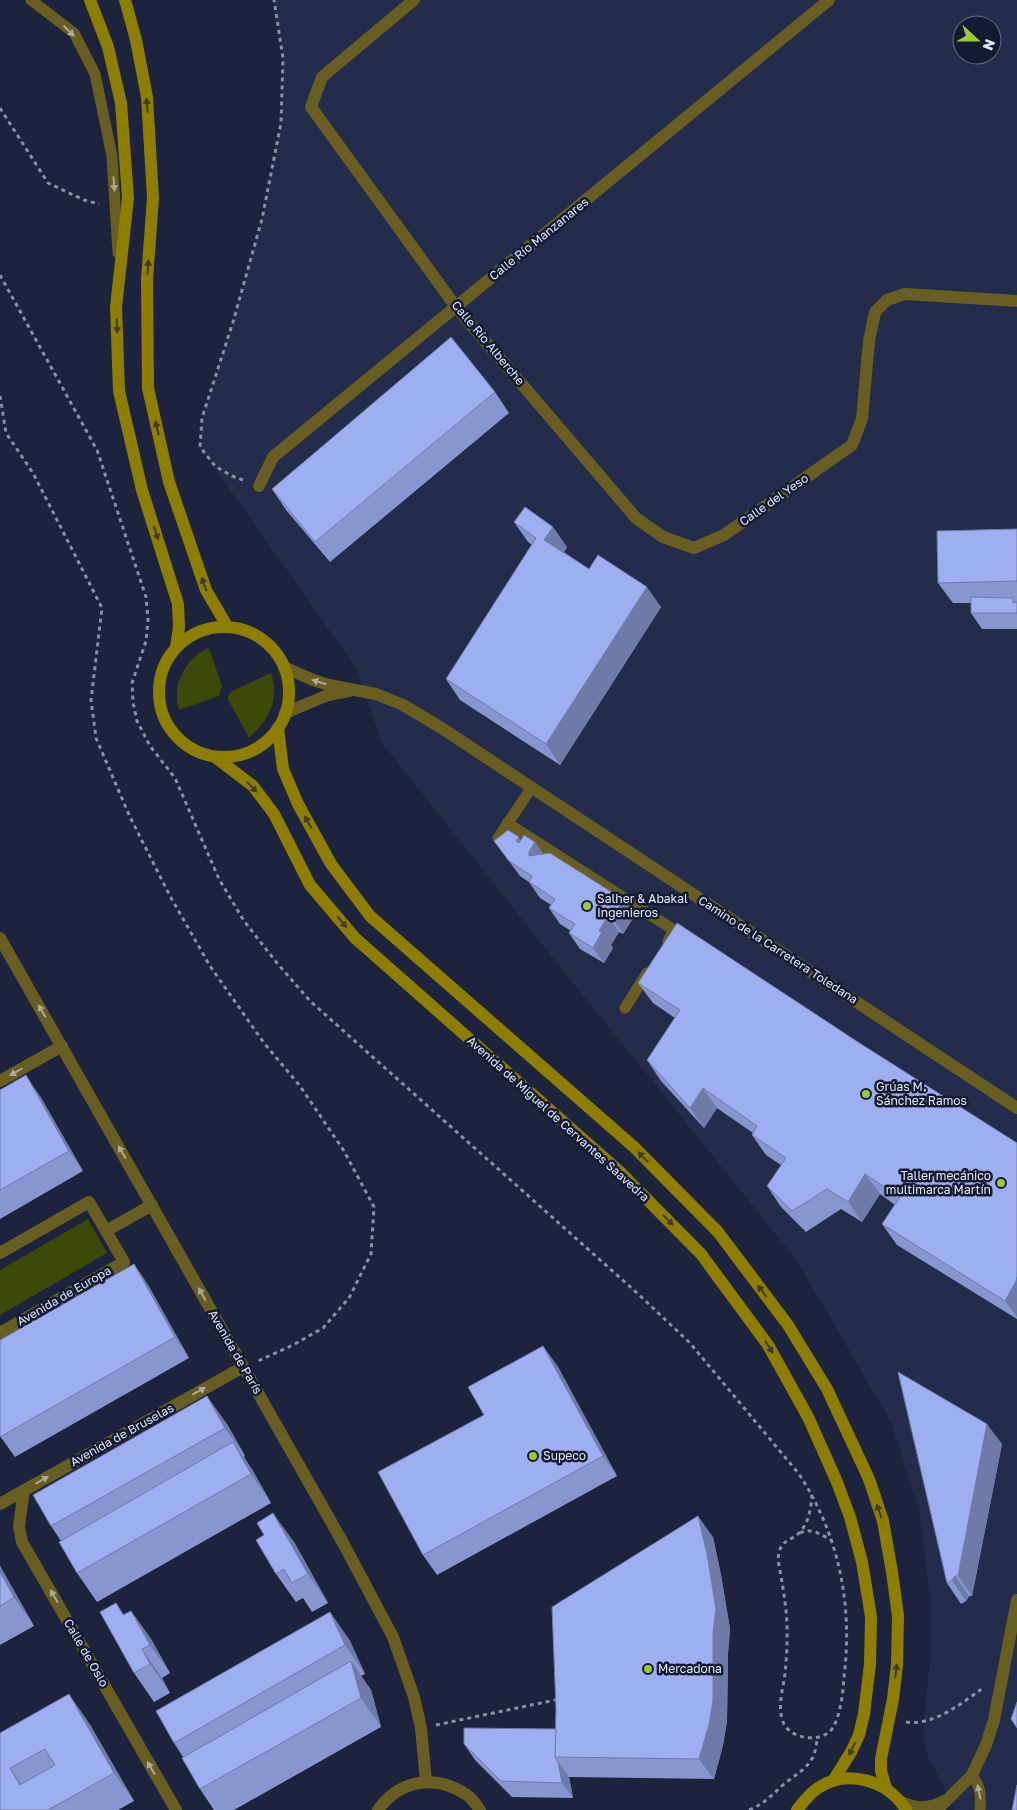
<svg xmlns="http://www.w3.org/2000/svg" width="1017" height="1810" viewBox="0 0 1017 1810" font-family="'Golos Text',sans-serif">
<rect width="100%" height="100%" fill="#1d233d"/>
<!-- built -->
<path fill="#242c4c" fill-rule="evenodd" d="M 274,0 L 1017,0 L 1017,1810 L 955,1810 L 943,1784 L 928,1758 L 923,1737 L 930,1656 L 930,1599 L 919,1510 L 891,1422 L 796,1259 L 582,994 L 382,743 L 356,668 L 200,447 L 202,418 L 233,322 L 262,219 L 281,123 L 283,58 ZM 962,25 L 992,25 L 992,55 L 962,55 Z"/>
<!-- green -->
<g fill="#3d4906">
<path d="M 209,648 L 222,686 L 219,696 L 179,710 C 171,685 185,658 209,648 Z"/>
<path d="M 271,673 C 280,700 269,720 249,738 L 227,698 L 232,691 Z"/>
<polygon points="88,1219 107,1253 0,1315 0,1270"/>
</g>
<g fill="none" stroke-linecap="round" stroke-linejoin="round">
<!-- path -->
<g stroke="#8a90a5" stroke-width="3" stroke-dasharray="4 4" stroke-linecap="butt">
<polyline points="0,108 48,183 84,200 99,204"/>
<path d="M 0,275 L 97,450 L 146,597 L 148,620 L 146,641 L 132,683 L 133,702 L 137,721 L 150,746 L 175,778 L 219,879 L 244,921 L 277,963 L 310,1001 L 636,1292 L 690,1343 L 799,1474 C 839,1535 853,1605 844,1677 C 843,1693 841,1711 834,1726 C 824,1745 787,1740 782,1719 C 778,1704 783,1689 785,1674 C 786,1663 787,1651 787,1640 C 788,1613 783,1587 778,1560 C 780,1540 785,1544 798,1534 C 809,1524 811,1508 812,1494"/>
<polyline points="0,396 6,433 33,473 102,608 91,700 96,738 130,817 170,896 210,966 264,1043 300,1086 344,1151 374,1207 371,1254 349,1298 323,1328 293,1345 258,1361"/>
<polyline points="243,480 232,476 215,466 200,447 202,418 233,322 262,219 281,123 283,58 274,0"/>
<path d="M 800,1533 C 811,1527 822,1535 831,1540"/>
<path d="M 906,1722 C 934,1726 962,1703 983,1688"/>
<polyline points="436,1725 560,1699"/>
<path d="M 749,1810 C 764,1804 772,1795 784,1784 C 795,1775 806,1770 813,1757 C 816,1751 816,1743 818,1737"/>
</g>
<!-- service -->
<g stroke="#685e21" stroke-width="11">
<polyline points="31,0 74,33 95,74 112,156 118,253"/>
<polyline points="507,823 674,930 668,941"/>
<polyline points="498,838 532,787"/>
<polyline points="625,1008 647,973"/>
<path d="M 972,1775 C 981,1788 981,1794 980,1810"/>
</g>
<!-- pedestrian -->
<g stroke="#685e21" stroke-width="12">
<polyline points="0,1253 89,1202 106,1231"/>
<polyline points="0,1333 124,1262 106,1231 152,1205"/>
</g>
<!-- minor -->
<g stroke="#685e21" stroke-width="12">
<polyline points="414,0 322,77 311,107 456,307 636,518 663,537 694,548 724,535 852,445 862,419 869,341 875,312 887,300 905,294 1017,301"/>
<polyline points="259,486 273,457 829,0"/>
<polyline points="284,667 313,680 329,685 376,694 403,705 440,727 1017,1108"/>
<polyline points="285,713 328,695 349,691"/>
<polyline points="0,938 342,1541 393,1637 414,1697 421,1728 426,1782"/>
<polyline points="0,1081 62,1046"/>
<polyline points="24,1490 19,1526 22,1542 176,1810"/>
<polyline points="0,1504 243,1367"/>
<path d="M 901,1802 C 918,1809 928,1809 944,1801"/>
<path d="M 378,1810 C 400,1779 436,1774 467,1795 C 473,1799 476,1805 480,1810"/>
<polyline points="937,1810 972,1775 986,1745 994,1720 1017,1600"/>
</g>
<!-- secondary -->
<g stroke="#8d7e00" stroke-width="12">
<polyline points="90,0 108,47 121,103 128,198 116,307 119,391 142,490 178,604 179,627 176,647"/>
<polyline points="125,0 136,40 147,97 153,198 147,279 148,388 169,482 206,590 227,626"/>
<circle cx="224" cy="692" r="65"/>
<polyline points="278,728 283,769 298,804 331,864 370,916 634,1147 718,1232 788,1325 827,1389 869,1479 883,1521 892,1572 898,1616 897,1665 893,1699 881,1759 881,1771 886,1788"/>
<polyline points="215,757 253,786 274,814 310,885 355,938 619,1171 701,1254 768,1345 808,1417 837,1482 850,1517 862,1562 871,1617 870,1664 864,1714 859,1735 851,1752 833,1781"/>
<path d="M 797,1810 C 804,1801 809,1794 818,1788 C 848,1768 889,1781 906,1810"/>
</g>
</g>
<!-- wall -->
<g fill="#8796ce">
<polygon points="495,392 509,413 330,562 286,510 272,489"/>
<polygon points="514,522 567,547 564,552 589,569 661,607 560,765 460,700 446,679 532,545 528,542"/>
<polygon points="1017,529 1017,602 1015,602 1017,602 1017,629 982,629 971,613 971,603 953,603 938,583"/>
<polygon points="521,840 535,842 543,854 635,915 623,934 619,932 611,945 613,948 604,963 580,949 569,933 571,931 560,924 549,908 551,905 540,898 529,882 520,876 494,841"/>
<polygon points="638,983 861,1044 1017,1143 1017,1319 897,1245 882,1224 895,1205 880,1194 862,1222 841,1209 806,1232 781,1207 767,1186 781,1165 766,1155 752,1135 753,1133 717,1108 704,1128 661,1081 647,1060 675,1018 653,1003"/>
<polygon points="0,1090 40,1096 83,1171 0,1219"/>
<polygon points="134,1264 148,1285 189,1358 15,1457 0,1436"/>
<polygon points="543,1346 558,1367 617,1476 437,1575 423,1555 484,1415"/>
<polygon points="227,1424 245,1456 244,1457 253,1471 271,1503 97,1602 77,1573 61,1541 51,1526"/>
<polygon points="1002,1444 972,1596 969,1596 966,1601 961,1604 947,1583"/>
<polygon points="713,1537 721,1575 730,1629 728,1653 727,1721 723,1745 714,1779 569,1777 573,1798 512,1797 475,1760 464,1744 556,1729"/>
<polygon points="294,1542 328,1603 312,1612 303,1598 296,1602 276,1574"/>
<polygon points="0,1566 34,1626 0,1645"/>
<polygon points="116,1603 124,1615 131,1611 151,1639 170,1673 162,1678 170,1693 154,1702 134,1673"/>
<polygon points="330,1612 350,1641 365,1674 361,1676 371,1690 381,1727 234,1810 214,1810 200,1789 183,1757 174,1743"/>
<polygon points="89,1723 134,1801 118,1810 0,1810 0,1733"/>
</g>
<!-- shaded-wall -->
<g fill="#6e7aa8">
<polygon points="553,527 567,547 559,560 544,540"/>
<polygon points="647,587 661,607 560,765 546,744"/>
<polygon points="519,837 529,851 535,842 546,857 529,856 516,841"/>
<polygon points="624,900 635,915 623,934 612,918"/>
<polygon points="608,916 619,932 611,945 613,948 604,963 593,948 599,931"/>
<polygon points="26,1075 40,1096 83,1171 69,1151"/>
<polygon points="703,1088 717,1108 704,1128 690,1108"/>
<polygon points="865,1174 880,1194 862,1222 848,1202"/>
<polygon points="134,1264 148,1285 189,1358 175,1337"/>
<polygon points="1017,1276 1017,1317 1005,1301"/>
<polygon points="543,1346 558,1367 617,1476 603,1456"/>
<polygon points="207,1396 227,1424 245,1456 225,1428"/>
<polygon points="987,1424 1002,1444 972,1596 958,1576"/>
<polygon points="233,1442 253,1471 271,1503 251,1474"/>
<polygon points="273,1513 294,1542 328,1603 308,1574"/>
<polygon points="698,1516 713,1537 721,1575 730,1629 728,1653 727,1721 723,1745 714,1779 699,1759"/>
<polygon points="0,1566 34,1626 14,1597 0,1572"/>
<polygon points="955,1576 969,1596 966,1601 952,1580"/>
<polygon points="131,1611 151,1639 170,1673 150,1645"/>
<polygon points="330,1612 350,1641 365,1674 345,1645"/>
<polygon points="142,1649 162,1678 170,1693 150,1664"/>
<polygon points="351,1661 371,1690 381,1727 361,1698"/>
<polygon points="69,1694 89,1723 134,1801 114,1773"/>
<polygon points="558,1762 569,1777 573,1798 562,1783"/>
<polygon points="10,1768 30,1797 20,1785"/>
</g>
<!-- building -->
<g fill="#9daff0" stroke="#6e7aa8" fill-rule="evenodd">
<polygon points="451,337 495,392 315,542 272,489"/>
<polygon points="525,507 553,527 544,540 589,569 598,555 647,587 546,744 446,679 536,538 514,522"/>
<polygon points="1017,529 1017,581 938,583 937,531"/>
<polygon points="971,597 1013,598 1013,603 1017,602 1017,613 971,613"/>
<polygon points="508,830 519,837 516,841 519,843 524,835 535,842 529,852 529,856 550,853 624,900 612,918 608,916 599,931 602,932 593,948 569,933 575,924 549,908 555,899 529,882 532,876 509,861 494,841"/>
<polygon points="677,923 861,1044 1017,1143 1017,1276 1016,1281 1005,1301 882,1224 900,1197 865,1174 848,1202 827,1189 792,1211 767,1186 786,1158 752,1135 757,1126 703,1088 690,1108 647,1060 680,1010 638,983"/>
<polygon points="26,1075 69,1151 0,1190 0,1090"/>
<polygon points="134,1264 175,1337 0,1437 0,1340"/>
<polygon points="543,1346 603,1456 423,1555 378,1472 484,1415 468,1387"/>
<polygon points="898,1372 987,1424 958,1576 955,1576 952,1580 947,1583"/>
<polygon points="207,1396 225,1428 51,1526 33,1495"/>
<polygon points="233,1442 251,1474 77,1573 59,1542"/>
<polygon points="273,1513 308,1574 292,1583 284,1569 276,1574 256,1540 264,1535 257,1523"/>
<polygon points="698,1516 707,1554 716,1609 713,1633 713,1701 709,1725 699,1759 555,1757 556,1709 552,1607"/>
<polygon points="0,1572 14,1597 0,1606"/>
<polygon points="116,1603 123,1615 131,1611 150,1645 142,1649 150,1664 134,1673 100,1612"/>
<polygon points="330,1612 345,1645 174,1743 156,1711"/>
<polygon points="351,1661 361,1698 200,1789 182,1758"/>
<path d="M 69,1694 L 114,1773 L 48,1810 L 0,1810 L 0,1733 ZM 45,1749 L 55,1765 L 20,1785 L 10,1768 Z"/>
<polygon points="1017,1702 1017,1728 1011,1719"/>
<polygon points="464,1728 556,1729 555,1757 558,1762 562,1783 501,1781 464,1744"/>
<polygon points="1017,1785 1017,1810 1012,1810"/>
</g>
<!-- one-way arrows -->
<defs><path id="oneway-solid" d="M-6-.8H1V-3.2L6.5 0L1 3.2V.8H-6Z" transform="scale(1.25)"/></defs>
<g fill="#acaa98">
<use href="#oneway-solid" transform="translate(69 31) rotate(44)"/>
<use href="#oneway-solid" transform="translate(114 184) rotate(86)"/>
<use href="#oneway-solid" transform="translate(319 682) rotate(-162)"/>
<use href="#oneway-solid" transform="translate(42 1011) rotate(-120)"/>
<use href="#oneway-solid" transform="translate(16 1072) rotate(150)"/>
<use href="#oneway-solid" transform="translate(122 1152) rotate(-120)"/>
<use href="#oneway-solid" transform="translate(202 1294) rotate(-120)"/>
<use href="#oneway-solid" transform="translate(199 1391) rotate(-29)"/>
<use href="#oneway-solid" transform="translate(42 1480) rotate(-30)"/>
<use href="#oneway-solid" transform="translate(54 1596) rotate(-120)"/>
<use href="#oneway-solid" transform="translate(151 1768) rotate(-120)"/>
<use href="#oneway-solid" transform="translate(979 1792) rotate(-102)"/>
</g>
<g fill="#3e3d20">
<use href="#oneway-solid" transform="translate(147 105) rotate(-94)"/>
<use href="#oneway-solid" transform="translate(148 267) rotate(-86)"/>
<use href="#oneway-solid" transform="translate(117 326) rotate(88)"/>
<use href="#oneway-solid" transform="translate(157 428) rotate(-103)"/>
<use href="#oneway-solid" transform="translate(156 533) rotate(72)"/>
<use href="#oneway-solid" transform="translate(204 584) rotate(-110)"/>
<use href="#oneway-solid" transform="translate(252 787) rotate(46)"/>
<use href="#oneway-solid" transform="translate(308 822) rotate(-119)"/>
<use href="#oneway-solid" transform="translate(342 922) rotate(50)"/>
<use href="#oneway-solid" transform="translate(643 1157) rotate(-135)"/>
<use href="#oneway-solid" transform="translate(668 1220) rotate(45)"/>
<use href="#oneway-solid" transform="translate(762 1291) rotate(-127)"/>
<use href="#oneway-solid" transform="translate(769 1347) rotate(58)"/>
<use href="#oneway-solid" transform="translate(879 1511) rotate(-109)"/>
<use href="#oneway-solid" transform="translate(896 1671) rotate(-84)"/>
<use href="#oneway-solid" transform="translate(852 1749) rotate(115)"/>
</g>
<!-- markers -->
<g fill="#9acb34" stroke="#141a32" stroke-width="2">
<circle cx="587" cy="906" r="5"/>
<circle cx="866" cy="1094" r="5"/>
<circle cx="1001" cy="1183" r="5"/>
<circle cx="533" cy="1456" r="5"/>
<circle cx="648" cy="1669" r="5"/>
</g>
<g text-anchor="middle" stroke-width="5" stroke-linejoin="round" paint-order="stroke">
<!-- street labels -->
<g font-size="12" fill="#e3e9fa" stroke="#141a32">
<text transform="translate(539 239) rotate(-39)" y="4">Calle Río Manzanares</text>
<text transform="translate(488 343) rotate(50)" y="4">Calle Río Alberche</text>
<text transform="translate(774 500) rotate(-35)" y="4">Calle del Yeso</text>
<text transform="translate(778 950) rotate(33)" y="4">Camino de la Carretera Toledana</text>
<text transform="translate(558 1119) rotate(42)" y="4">Avenida de Miguel de Cervantes Saavedra</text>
<text transform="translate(64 1296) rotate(-30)" y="4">Avenida de Europa</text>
<text transform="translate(235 1352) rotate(60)" y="4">Avenida de París</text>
<text transform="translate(122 1435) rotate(-29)" y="4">Avenida de Bruselas</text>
<text transform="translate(86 1653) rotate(60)" y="4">Calle de Oslo</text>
</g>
<!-- poi labels -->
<g font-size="12" fill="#e3e9fa" stroke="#141a32" text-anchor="start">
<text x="597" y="903">Salher &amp; Abakal<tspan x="597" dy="14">Ingenieros</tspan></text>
<text x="876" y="1091">Grúas M.<tspan x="876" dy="14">Sánchez Ramos</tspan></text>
<text x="991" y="1180" text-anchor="end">Taller mecánico<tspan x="991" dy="14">multimarca Martín</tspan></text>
<text x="543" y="1460">Supeco</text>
<text x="658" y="1673">Mercadona</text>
</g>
</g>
<!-- north arrow -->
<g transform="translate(977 40) rotate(111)"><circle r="24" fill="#141a32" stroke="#676d82"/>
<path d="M0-4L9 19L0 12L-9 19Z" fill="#9acb34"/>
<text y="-8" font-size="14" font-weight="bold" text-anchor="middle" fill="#e3e9fa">N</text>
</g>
</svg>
